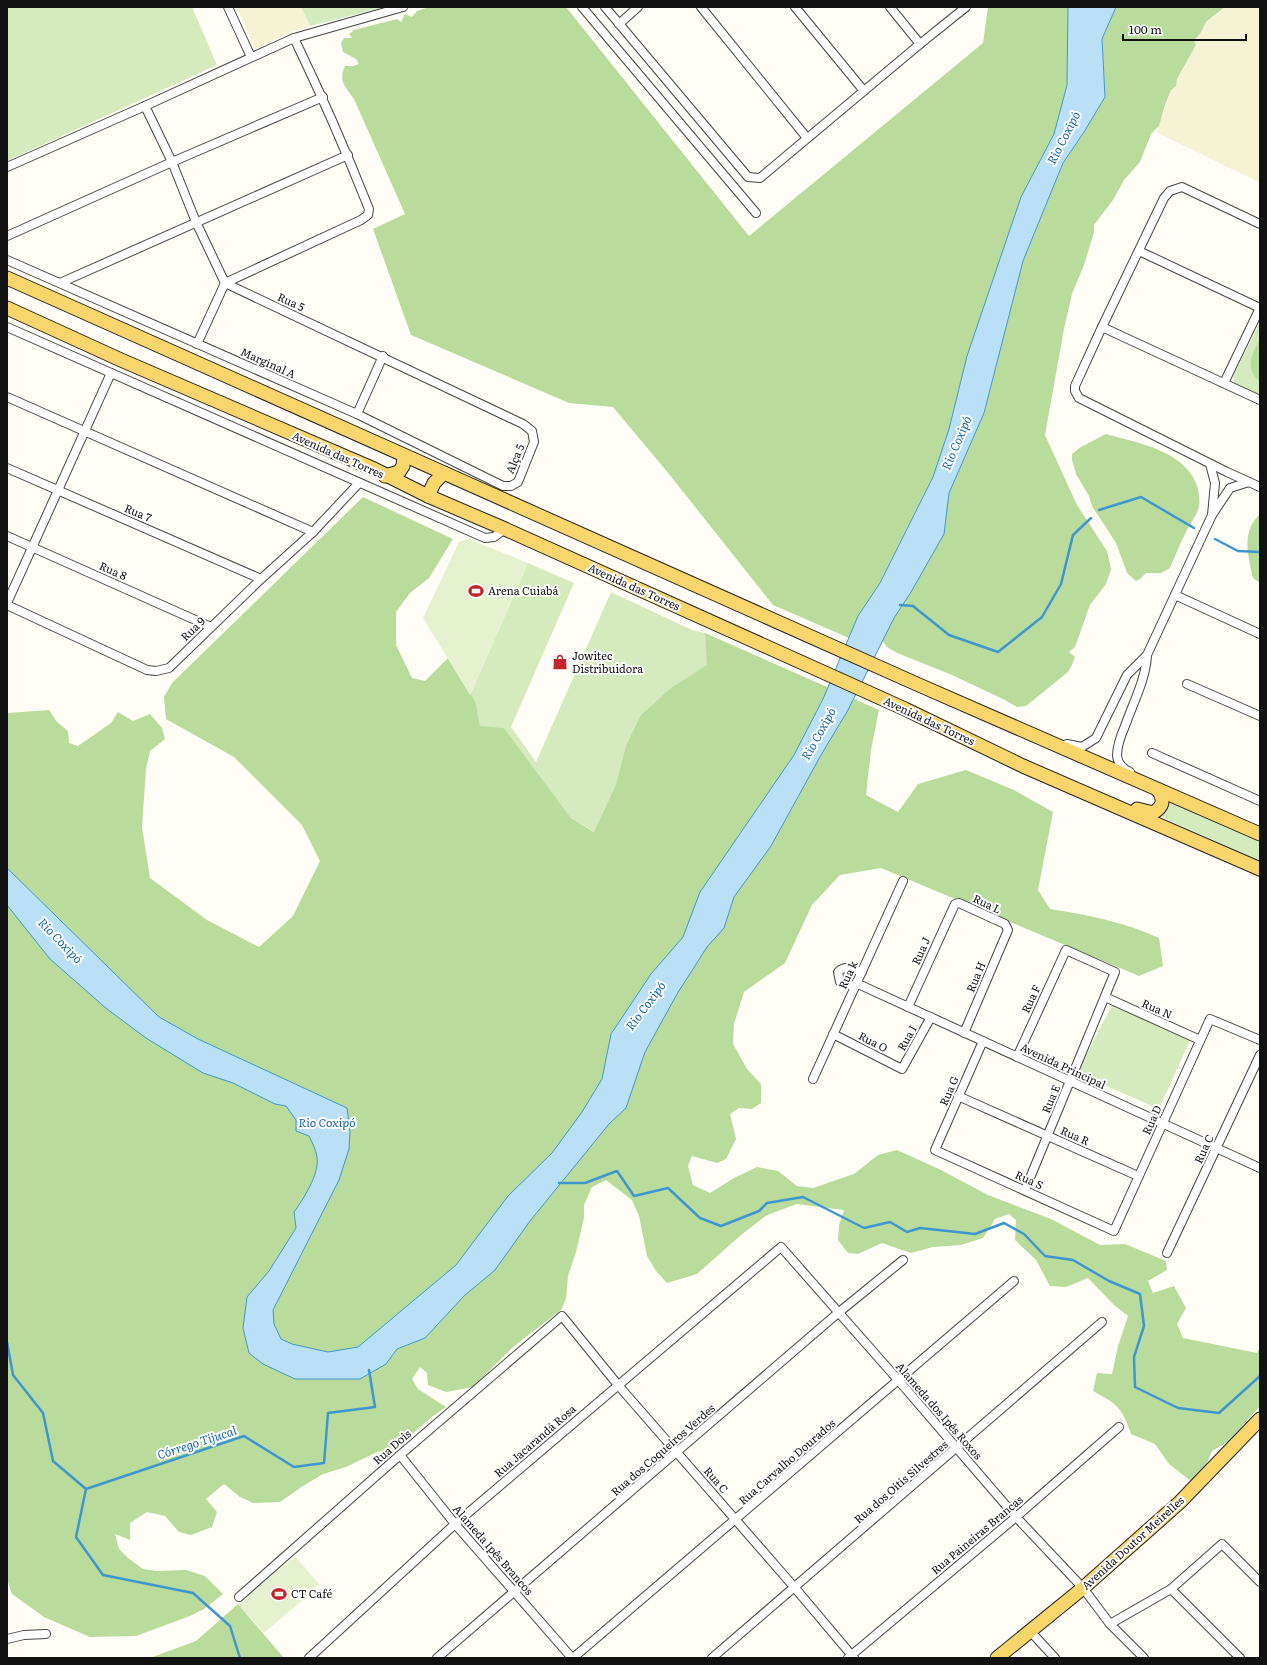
<svg xmlns="http://www.w3.org/2000/svg" width="1267" height="1665" viewBox="0 0 1267 1665" font-family="Literata,serif">
<rect width="100%" height="100%" fill="#fffdf5"/>
<!-- farmland -->
<g fill="#f6f3d4">
<polygon points="237,7 301,7 310,26 293,31 255,49"/>
<polygon points="1225,7 1260,7 1260,183 1156,132 1171,90 1176,86 1177,79 1196,45 1194,40 1200,34 1206,22 1218,15"/>
</g>
<!-- green -->
<g fill="#d5ebbd">
<polygon points="7,7 192,7 217,65 7,161"/>
<polygon points="301,7 385,7 310,26"/>
<polygon points="1260,322 1260,398 1235,385 1233,377"/>
<polygon points="528,563 574,583 511,727 536,762 611,592 692,630 705,633 708,665 672,687 658,700 595,832 571,818 504,728 480,727 476,703 470,695"/>
<polygon points="1169,800 1260,840 1260,861 1157,815 1167,806"/>
<polygon points="1112,1005 1191,1038 1159,1109 1077,1073"/>
</g>
<!-- forest -->
<g fill="#b9dc9c">
<path d="M 429,7 L 566,7 L 749,236 L 983,43 L 988,7 L 1068,7 L 1067,85 L 1054,134 L 1021,197 L 967,356 L 949,429 L 933,477 L 880,583 L 858,616 L 849,638 L 773,605 L 669,474 L 613,407 L 569,403 L 411,335 L 373,229 L 405,214 L 354,99 C 345,86 338,81 345,66 L 353,66 L 359,64 L 356,59 L 343,52 L 341,43 L 344,38 L 352,38 L 349,34 L 354,30 L 397,19 L 401,22 L 405,14 L 412,17 L 417,11 Z"/>
<polygon points="1116,7 1225,7 1206,22 1200,34 1194,40 1196,45 1177,79 1176,86 1171,90 1165,105 1159,126 1151,134 1140,162 1124,180 1113,200 1094,225 1094,232 1084,265 1072,294 1064,329 1045,435 1077,505 1107,551 1111,569 1106,584 1090,605 1075,647 1069,652 1075,657 1072,665 1068,672 1026,706 1017,707 1005,700 952,675 897,653 887,647 882,640 894,617 944,534 949,493 984,413 1023,261 1063,163 1084,132 1105,97 1102,39"/>
<path d="M 1260,338 L 1260,382 C 1244,367 1252,355 1260,338 Z"/>
<path d="M 1106,434 C 1138,443 1188,451 1198,489 C 1199,496 1200,500 1199,507 C 1196,517 1189,525 1185,534 C 1179,545 1175,557 1170,568 L 1161,573 L 1146,573 L 1140,579 L 1136,581 L 1127,573 L 1116,543 L 1092,506 L 1089,496 L 1076,474 L 1072,460 L 1072,454 L 1081,447 Z"/>
<path d="M 363,497 L 453,539 L 429,578 L 410,593 L 396,612 L 396,645 L 412,678 L 425,681 L 448,658 L 476,703 L 480,726 L 504,728 L 571,818 L 594,832 L 616,785 L 626,746 L 641,715 L 672,687 L 707,665 L 705,633 L 879,710 L 871,750 L 866,795 L 898,812 L 918,784 L 966,770 L 1014,790 L 1053,812 L 1038,890 L 1050,909 C 1087,915 1125,922 1159,938 L 1163,966 L 1139,976 L 881,868 L 840,875 L 812,905 L 785,963 L 744,992 L 734,1024 L 733,1044 L 747,1069 L 761,1084 L 761,1103 L 752,1109 L 739,1108 L 730,1114 L 736,1139 L 726,1159 L 717,1163 L 692,1156 L 688,1166 L 693,1185 L 710,1193 L 734,1178 L 757,1167 L 778,1171 L 797,1186 L 813,1188 L 854,1174 L 878,1155 L 897,1150 L 939,1169 L 988,1195 L 1051,1219 L 1100,1245 L 1125,1244 L 1166,1261 L 1167,1270 L 1148,1281 L 1153,1293 L 1174,1286 L 1186,1308 L 1177,1324 L 1183,1338 L 1257,1353 L 1260,1348 L 1260,1406 L 1229,1441 L 1212,1451 L 1205,1468 L 1191,1481 L 1169,1464 L 1155,1444 L 1131,1434 C 1122,1407 1117,1404 1093,1391 L 1097,1373 L 1112,1374 L 1118,1346 L 1128,1316 L 1114,1305 L 1088,1278 L 1066,1287 L 1050,1286 L 1036,1260 L 1015,1240 L 1016,1220 L 1009,1214 L 995,1219 L 983,1238 L 961,1245 L 933,1247 L 911,1253 L 882,1243 L 858,1254 L 848,1253 L 838,1240 L 839,1225 L 844,1210 L 797,1204 L 767,1215 L 741,1235 L 697,1274 L 667,1283 L 656,1271 L 647,1256 L 639,1216 L 632,1200 L 606,1180 L 592,1187 L 584,1205 L 584,1218 L 576,1252 L 568,1276 L 566,1299 L 561,1310 L 513,1347 L 473,1387 L 446,1392 L 428,1385 L 427,1373 L 420,1367 L 412,1379 L 418,1389 L 446,1407 L 433,1416 L 396,1448 L 377,1452 L 346,1467 L 323,1474 L 303,1486 L 280,1502 L 253,1503 L 240,1497 L 224,1484 L 206,1499 L 217,1512 L 212,1527 L 191,1535 L 179,1532 L 165,1516 L 147,1512 L 130,1523 L 130,1540 L 115,1534 L 119,1549 L 128,1558 L 143,1569 L 156,1571 L 186,1570 L 205,1576 L 223,1594 L 204,1609 L 190,1616 L 136,1636 L 90,1637 L 44,1617 L 12,1594 L 7,1579 L 7,713 L 49,710 L 57,722 L 68,731 L 69,743 L 78,746 L 111,723 L 118,712 L 133,721 L 150,714 L 162,728 L 165,739 L 150,751 L 146,769 L 142,827 L 150,878 L 207,920 L 259,947 L 293,916 L 320,861 L 302,825 L 234,757 L 166,719 L 164,697 L 172,683 Z"/>
<path d="M 1260,514 L 1260,583 L 1253,578 C 1248,555 1241,532 1260,514 Z"/>
<polygon points="238,1604 284,1658 150,1658 196,1641"/>
</g>
<!-- pitch -->
<g fill="#e6f2cf">
<polygon points="469,539 528,563 470,695 423,618 459,542"/>
<polygon points="295,1556 320,1585 264,1633 238,1604"/>
</g>
<!-- water -->
<path fill="#b9e0f7" stroke="#3f96cf" d="M 1068,7 L 1116,7 L 1102,39 L 1105,97 L 1084,132 L 1063,163 L 1023,261 L 984,413 L 949,493 L 944,534 L 911,592 L 894,618 L 848,710 L 821,755 L 771,846 L 734,897 L 724,928 L 707,947 L 677,994 L 645,1052 L 626,1108 L 609,1124 L 530,1221 L 495,1270 L 464,1296 L 425,1338 L 397,1349 L 386,1364 L 360,1379 L 295,1379 L 263,1364 L 249,1353 L 243,1328 L 247,1297 L 269,1271 L 296,1228 L 294,1212 C 303,1200 320,1173 317,1157 C 316,1150 312,1142 309,1136 L 296,1131 L 296,1120 L 286,1106 L 275,1104 L 233,1083 L 203,1073 L 146,1038 L 107,1009 L 50,959 L 7,905 L 7,868 L 159,1017 L 198,1039 L 347,1108 L 350,1132 L 349,1149 L 339,1180 L 273,1310 L 274,1324 L 281,1339 L 292,1344 L 328,1352 L 358,1347 L 456,1265 L 508,1196 L 552,1153 L 582,1112 L 602,1079 L 611,1034 L 651,974 L 683,937 L 700,892 L 794,755 L 823,699 L 858,616 L 880,583 L 933,477 L 949,429 L 967,356 L 1021,197 L 1054,134 L 1067,85 Z"/>
<g fill="none" stroke-linecap="round" stroke-linejoin="round">
<!-- stream -->
<g stroke="#3f96cf" stroke-width="2.5">
<polyline points="1099,510 1141,497 1194,528"/>
<polyline points="1215,539 1238,551 1260,552"/>
<polyline points="900,605 913,606 949,635 998,652 1042,617 1061,584 1073,535 1091,518"/>
<polyline points="559,1183 585,1183 617,1171 634,1196 668,1188 700,1218 721,1226 759,1211 767,1203 803,1197 864,1228 890,1222 907,1232 920,1228 975,1234 1004,1223 1024,1234 1045,1256 1073,1260 1109,1281 1140,1294 1144,1326 1134,1357 1135,1387 1178,1408 1219,1413 1260,1376"/>
<polyline points="7,1342 13,1375 43,1413 53,1461 86,1489 76,1537 103,1575 193,1593 230,1626 240,1658"/>
<polyline points="86,1489 244,1436 294,1467 324,1463 328,1413 375,1407 369,1370"/>
</g>
<!-- minor casing -->
<g stroke="#444" stroke-width="10">
<g id="minor">
<polyline points="228,7 251,57"/>
<polyline points="582,7 756,213"/>
<polyline points="605,7 748,177 760,178 920,44 966,7"/>
<polyline points="701,7 807,138"/>
<polyline points="795,7 864,91"/>
<polyline points="890,7 920,44"/>
<polyline points="619,24 638,7"/>
<polyline points="7,167 145,106 294,38 403,7"/>
<polyline points="1260,224 1182,187 1170,191 1164,198 1102,327 1075,386 1075,391 1079,398 1227,472 1260,487"/>
<polyline points="7,236 172,162 323,97"/>
<polyline points="1139,251 1260,308"/>
<polyline points="7,260 357,414 503,486 511,486 518,482 534,442 532,431 523,424 225,283 196,222 172,162 145,106"/>
<polyline points="60,283 348,155"/>
<polyline points="7,327 485,538 494,537 505,529"/>
<polyline points="1102,327 1260,400"/>
<path d="M 197,344 L 225,283 L 361,220 L 368,215 L 369,209 C 346,151 321,94 294,38"/>
<polyline points="1224,383 1260,308"/>
<polyline points="7,397 313,532"/>
<polyline points="357,414 383,356"/>
<polyline points="1210,464 1215,483 1212,515 1230,488 1249,482"/>
<polyline points="7,468 261,579"/>
<polyline points="7,536 211,627"/>
<polyline points="1175,595 1260,634"/>
<polyline points="7,603 111,373"/>
<polyline points="7,605 147,670 156,671 169,668 261,579 313,532 359,483"/>
<polyline points="1187,684 1260,716"/>
<polyline points="1067,744 1082,747 1096,738 1127,675 1147,655 1212,515"/>
<polyline points="1152,753 1260,801"/>
<path d="M 1130,772 C 1123,769 1118,763 1117,756 C 1117,746 1121,735 1125,726 C 1133,703 1146,679 1147,655"/>
<polyline points="856,983 1260,1168"/>
<path d="M 855,987 L 840,982 L 838,972 C 845,965 853,969 862,972"/>
<polyline points="1105,997 1200,1040"/>
<polyline points="908,1007 955,904 959,903 1005,924 1008,930 964,1033"/>
<polyline points="833,1034 902,1069 931,1017"/>
<polyline points="983,1041 935,1150 1114,1231 1210,1019 1260,1040"/>
<polyline points="1017,1057 1066,950 1115,972 1025,1190"/>
<polyline points="813,1079 903,881"/>
<polyline points="958,1096 1138,1176"/>
<polyline points="1167,1253 1260,1055"/>
<polyline points="400,1455 455,1524 572,1658"/>
<polyline points="1171,1589 1240,1658"/>
<polyline points="239,1597 400,1455 562,1316 618,1385 795,1588 854,1658"/>
<polyline points="1110,1624 1171,1589 1222,1544 1260,1582"/>
<polyline points="1030,1631 1055,1658"/>
<polyline points="7,1639 24,1635 46,1634"/>
<polyline points="309,1658 455,1524 781,1247 899,1381 1016,1517 1083,1588 1110,1624 1144,1658"/>
<polyline points="437,1658 838,1313 903,1260"/>
<polyline points="573,1658 1014,1281"/>
<polyline points="712,1658 1102,1322"/>
<polyline points="848,1658 1016,1517 1119,1427"/>
</g>
</g>
<!-- primary casing -->
<g stroke="#222" stroke-width="15">
<g id="primary">
<polyline points="7,278 919,685 1260,834"/>
<polyline points="7,308 121,360 374,469 428,496 505,529 905,709 1023,766 1260,869"/>
<polyline points="385,476 399,472 403,466 404,456"/>
<polyline points="428,496 434,483 444,473"/>
<path d="M 1137,809 L 1153,813 C 1163,807 1165,800 1158,790"/>
<polyline points="997,1658 1083,1588 1180,1502 1260,1419"/>
</g>
</g>
<!-- minor -->
<use href="#minor" stroke="#fff" stroke-width="8"/>
<!-- primary -->
<use href="#primary" stroke="#f9d66b" stroke-width="13"/>
</g>
<!-- icons -->
<defs>
<g id="stadium-bare" transform="scale(1.2)"><path d="M0-5a6.5 5 0 1 0 0 10a6.5 5 0 1 0 0-10ZM-3.5-1.8h7v3.6h-7Z" fill="#c4262e" stroke="#fff" stroke-width="2.5" paint-order="stroke"/></g>
<g id="shop-bare" transform="scale(1.2)"><path d="M-5-2.5h2.3a2.7 3.5 0 0 1 5.4 0H5L5.5 6h-11ZM-1.5-2.5h3a1.5 2.3 0 0 0-3 0Z" fill="#c4262e" stroke="#fff" stroke-width="2.5" paint-order="stroke"/></g>
</defs>
<g fill-rule="evenodd">
<use href="#stadium-bare" x="476" y="591"/>
<use href="#shop-bare" x="560" y="662"/>
<use href="#stadium-bare" x="279" y="1594"/>
</g>
<g text-anchor="middle" stroke-width="4" stroke-linejoin="round" paint-order="stroke">
<!-- street labels -->
<g font-size="11" fill="#111" stroke="#fff">
<text transform="translate(291 302) rotate(25)" y="4">Rua 5</text>
<text transform="translate(268 363) rotate(24)" y="4">Marginal A</text>
<text transform="translate(338 455) rotate(24)" y="4">Avenida das Torres</text>
<text transform="translate(515 459) rotate(-68)" y="4">Alça 5</text>
<text transform="translate(138 513) rotate(23)" y="4">Rua 7</text>
<text transform="translate(113 571) rotate(24)" y="4">Rua 8</text>
<text transform="translate(634 587) rotate(24)" y="4">Avenida das Torres</text>
<text transform="translate(193 629) rotate(-44)" y="4">Rua 9</text>
<text transform="translate(929 721) rotate(25)" y="4">Avenida das Torres</text>
<text transform="translate(987 904) rotate(25)" y="4">Rua L</text>
<text transform="translate(921 951) rotate(-66)" y="4">Rua J</text>
<text transform="translate(848 975) rotate(-65)" y="4">Rua k</text>
<text transform="translate(976 977) rotate(-67)" y="4">Rua H</text>
<text transform="translate(1031 999) rotate(-65)" y="4">Rua F</text>
<text transform="translate(1157 1009) rotate(24)" y="4">Rua N</text>
<text transform="translate(907 1038) rotate(-61)" y="4">Rua I</text>
<text transform="translate(873 1042) rotate(27)" y="4">Rua O</text>
<text transform="translate(1063 1066) rotate(25)" y="4">Avenida Principal</text>
<text transform="translate(949 1091) rotate(-66)" y="4">Rua G</text>
<text transform="translate(1051 1099) rotate(-67)" y="4">Rua E</text>
<text transform="translate(1152 1120) rotate(-66)" y="4">Rua D</text>
<text transform="translate(1075 1136) rotate(24)" y="4">Rua R</text>
<text transform="translate(1204 1149) rotate(-65)" y="4">Rua C</text>
<text transform="translate(1029 1180) rotate(24)" y="4">Rua S</text>
<text transform="translate(939 1411) rotate(49)" y="4">Alameda dos Ipês Roxos</text>
<text transform="translate(535 1441) rotate(-41)" y="4">Rua Jacarandá Rosa</text>
<text transform="translate(392 1447) rotate(-41)" y="4">Rua Dois</text>
<text transform="translate(663 1450) rotate(-41)" y="4">Rua dos Coqueiros Verdes</text>
<text transform="translate(787 1462) rotate(-41)" y="4">Rua Carvalho Dourados</text>
<text transform="translate(716 1480) rotate(49)" y="4">Rua C</text>
<text transform="translate(901 1482) rotate(-41)" y="4">Rua dos Oitis Silvestres</text>
<text transform="translate(977 1535) rotate(-40)" y="4">Rua Paineiras Brancas</text>
<text transform="translate(1133 1543) rotate(-42)" y="4">Avenida Doutor Meirelles</text>
<text transform="translate(493 1550) rotate(49)" y="4">Alameda Ipês Brancos</text>
</g>
<!-- poi labels -->
<g font-size="11" fill="#111" stroke="#fff" text-anchor="start">
<text x="488" y="595">Arena Cuiabá</text>
<text x="572" y="660">Jowitec<tspan x="572" dy="13">Distribuidora</tspan></text>
<text x="291" y="1598">CT Café</text>
</g>
<!-- water labels -->
<g font-size="12" font-style="italic" fill="#1768a6" stroke="#fff">
<text transform="translate(1064 138) rotate(-63)" y="4">Rio Coxipó</text>
<text transform="translate(957 443) rotate(-67)" y="4">Rio Coxipó</text>
<text transform="translate(819 734) rotate(-61)" y="4">Rio Coxipó</text>
<text transform="translate(60 941) rotate(46)" y="4">Rio Coxipó</text>
<text transform="translate(646 1006) rotate(-53)" y="4">Rio Coxipó</text>
<text x="327" y="1127">Rio Coxipó</text>
<text transform="translate(197 1443) rotate(-18)" y="4">Córrego Tijucal</text>
</g>
</g>
<!-- border -->
<rect width="1267" height="1665" fill="none" stroke="#111111" stroke-width="16"/>
<!-- scale -->
<path d="M1123 34v6h123v-6" fill="none" stroke="#111111" stroke-width="2"/>
<text x="1129" y="34" font-size="12" fill="#111111" stroke="#ffffff" stroke-width="3" paint-order="stroke">100 m</text>
</svg>
